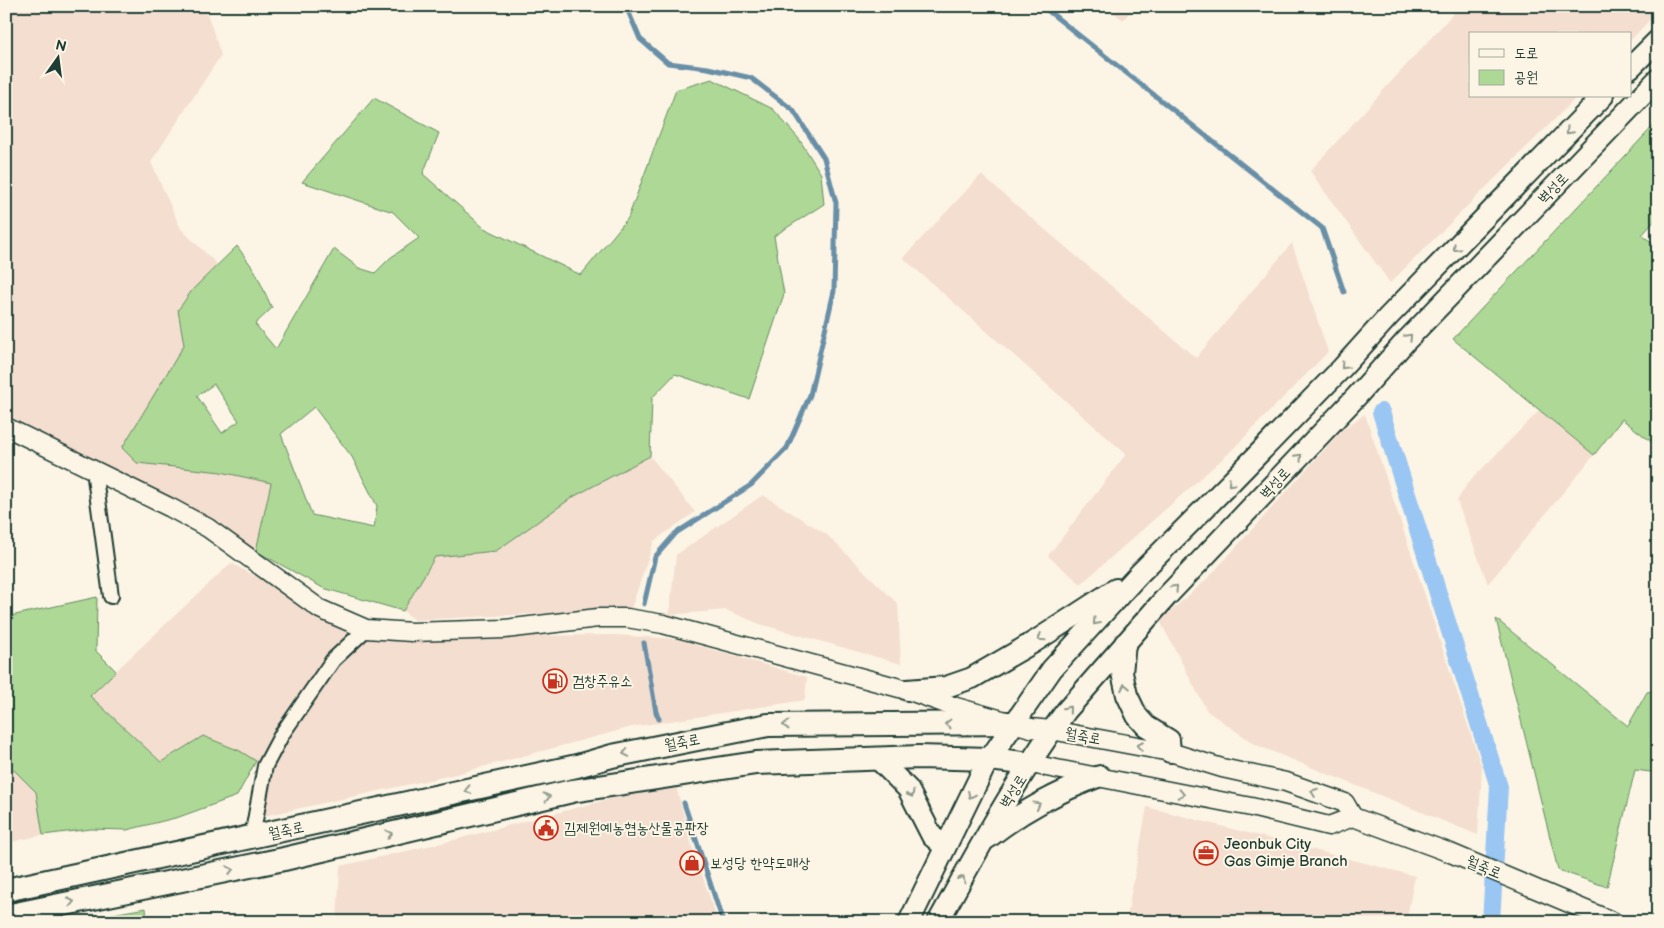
<svg xmlns="http://www.w3.org/2000/svg" width="1664" height="928" viewBox="0 0 1664 928" font-family="'Balsamiq Sans','Poor Story',sans-serif">
<rect width="100%" height="100%" fill="#fcf5e5"/>
<filter id="ink" filterUnits="userSpaceOnUse"><feTurbulence type="fractalNoise" baseFrequency=".02" numOctaves="2"/><feDisplacementMap in="SourceGraphic" scale="10" xChannelSelector="R" yChannelSelector="G"/><feConvolveMatrix kernelMatrix="1 2 1 2 8 2 1 2 1" color-interpolation-filters="sRGB"/></filter>
<g filter="url(#ink)">
<!-- built -->
<g fill="#f4ded0">
<polygon points="6,6 201,6 206,10 221,55 151,162 181,229 218,265 193,289 178,310 184,345 122,448 271,483 256,551 6,414"/>
<polygon points="1106,6 1135,6 1123,20"/>
<polygon points="1460,6 1658,6 1658,11 1630,41 1630,34 1470,34 1470,96 1578,96 1390,283 1310,171"/>
<polygon points="981,175 1196,358 1292,243 1328,352 1228,454 1081,584 1048,556 1126,454 903,258"/>
<polygon points="1540,410 1594,455 1488,584 1457,501 1467,484"/>
<polygon points="1365,414 1482,768 1478,835 1256,745 1207,711 1160,621 1209,577 1343,429"/>
<polygon points="650,456 695,512 654,541 631,609 415,620 403,611 435,557 496,551 573,497"/>
<polygon points="763,495 826,534 898,604 901,664 760,624 726,610 669,615 676,555"/>
<polygon points="231,563 368,637 615,635 676,639 807,677 805,700 632,727 452,775 264,816 269,776 256,761 203,736 162,762 89,696"/>
<polygon points="6,767 15,771 36,792 43,835 6,843"/>
<polygon points="676,786 696,862 672,868 698,863 718,922 337,922 340,866 446,842 610,799"/>
<polygon points="1147,807 1415,876 1406,922 1126,922"/>
</g>
<!-- green -->
<g fill="#add895" stroke="#668a64" fill-rule="evenodd">
<path d="M 712,79 L 773,109 L 799,139 L 821,174 L 824,204 L 774,236 L 784,294 L 749,399 L 675,374 L 652,398 L 650,456 L 573,497 L 496,551 L 435,557 L 403,611 L 323,588 L 256,551 L 271,483 L 221,472 L 137,463 L 122,448 L 184,345 L 178,310 L 193,289 L 237,246 L 255,271 L 272,308 L 255,324 L 276,349 L 334,249 L 359,268 L 375,273 L 390,258 L 419,238 L 393,212 L 302,182 L 374,98 L 439,133 L 423,174 L 484,228 L 581,275 L 628,218 L 676,90 ZM 214,384 L 239,421 L 222,433 L 197,396 ZM 314,407 L 352,457 L 377,506 L 374,528 L 312,515 L 281,434 Z"/>
<polygon points="1658,121 1658,217 1642,235 1658,247 1658,447 1622,419 1594,455 1453,339"/>
<polygon points="97,597 96,651 116,671 90,696 161,762 203,736 240,751 256,761 237,796 179,817 127,830 91,829 43,835 36,792 15,771 6,767 6,617"/>
<polygon points="1496,619 1628,726 1647,692 1658,690 1658,773 1635,770 1607,887 1558,870"/>
<polygon points="146,908 147,922 67,922"/>
</g>
<g fill="none" stroke-linecap="round" stroke-linejoin="round">
<!-- stream -->
<g stroke="#698fa7" stroke-width="5">
<polyline points="626,6 640,39 668,63 708,68 751,78 793,110 824,158 836,203 834,291 810,395 787,448 751,485 676,533 655,557 644,604"/>
<polyline points="1042,6 1322,228 1344,292"/>
<polyline points="644,643 656,712 659,719"/>
<polyline points="684,803 723,922"/>
</g>
<!-- canal -->
<polyline stroke="#9ac6f4" stroke-width="18" points="1381,412 1499,787 1491,922"/>
<!-- minor casing -->
<g stroke="#1f3d34" stroke-width="18">
<g id="minor">
<polyline points="94,470 111,596"/>
<polyline points="252,837 265,766 282,734 333,660 366,629"/>
</g>
</g>
<!-- tertiary casing -->
<g stroke="#1f3d34" stroke-width="21">
<g id="tertiary">
<polyline points="6,427 171,508 208,528 320,609 366,629 412,632 505,629 598,618 627,618 663,624 907,690 949,705 1031,728 1051,730 1170,752 1222,768 1286,782 1345,803 1353,817"/>
<polyline points="1031,764 1251,807 1329,826 1353,817 1448,852 1614,922"/>
</g>
</g>
<!-- secondary casing -->
<g stroke="#1f3d34" stroke-width="24">
<g id="secondary">
<polyline points="1630,68 1658,40"/>
<polyline points="1125,643 1122,673 1127,695 1137,716 1146,726 1169,740 1170,752"/>
<polyline points="907,690 946,687 972,678 1034,642 1116,589"/>
<polyline points="878,759 908,789 932,836 945,847"/>
<path d="M 988,838 C 1023,810 1058,792 1100,776"/>
<polyline points="909,922 986,764 1052,669 1140,573 1232,481 1342,368 1388,317 1603,96"/>
<path d="M 938,922 C 978,850 1017,777 1066,711 L 1167,596 L 1356,397 L 1405,342 L 1658,79"/>
</g>
</g>
<!-- primary casing -->
<g stroke="#1f3d34" stroke-width="26">
<g id="primary">
<polyline points="6,890 577,766 612,756 768,725 1015,723"/>
<polyline points="6,916 284,859 572,791 756,763 919,757 989,759 1031,764"/>
</g>
</g>
<!-- minor -->
<use href="#minor" stroke="#fcf5e5" stroke-width="14"/>
<!-- tertiary -->
<use href="#tertiary" stroke="#fcf5e5" stroke-width="18"/>
<!-- secondary -->
<use href="#secondary" stroke="#fcf5e5" stroke-width="20"/>
<!-- primary -->
<use href="#primary" stroke="#fcf5e5" stroke-width="22"/>
</g>
<!-- one-way arrows -->
<defs><path id="oneway-chevron" d="M-2-3.5L2.5 0L-2 3.5" fill="none" stroke-width="1.6" stroke-linecap="round" stroke-linejoin="round" transform="scale(1.25)"/></defs>
<g stroke="#8e998c">
<use href="#oneway-chevron" transform="translate(1569 131) rotate(134)"/>
<use href="#oneway-chevron" transform="translate(1456 248) rotate(134)"/>
<use href="#oneway-chevron" transform="translate(1409 337) rotate(-46)"/>
<use href="#oneway-chevron" transform="translate(1344 366) rotate(133)"/>
<use href="#oneway-chevron" transform="translate(1299 457) rotate(-47)"/>
<use href="#oneway-chevron" transform="translate(1231 483) rotate(135)"/>
<use href="#oneway-chevron" transform="translate(1175 588) rotate(-47)"/>
<use href="#oneway-chevron" transform="translate(1096 622) rotate(132)"/>
<use href="#oneway-chevron" transform="translate(1041 638) rotate(147)"/>
<use href="#oneway-chevron" transform="translate(1125 687) rotate(-101)"/>
<use href="#oneway-chevron" transform="translate(1068 709) rotate(-51)"/>
<use href="#oneway-chevron" transform="translate(948 724) rotate(179)"/>
<use href="#oneway-chevron" transform="translate(786 725) rotate(180)"/>
<use href="#oneway-chevron" transform="translate(1140 746) rotate(-170)"/>
<use href="#oneway-chevron" transform="translate(626 753) rotate(169)"/>
<use href="#oneway-chevron" transform="translate(468 790) rotate(168)"/>
<use href="#oneway-chevron" transform="translate(1314 792) rotate(-160)"/>
<use href="#oneway-chevron" transform="translate(911 794) rotate(60)"/>
<use href="#oneway-chevron" transform="translate(1181 794) rotate(12)"/>
<use href="#oneway-chevron" transform="translate(971 795) rotate(116)"/>
<use href="#oneway-chevron" transform="translate(547 797) rotate(-13)"/>
<use href="#oneway-chevron" transform="translate(1037 805) rotate(-29)"/>
<use href="#oneway-chevron" transform="translate(389 834) rotate(-13)"/>
<use href="#oneway-chevron" transform="translate(230 870) rotate(-12)"/>
<use href="#oneway-chevron" transform="translate(962 879) rotate(-61)"/>
<use href="#oneway-chevron" transform="translate(71 902) rotate(-12)"/>
</g>
</g>
<!-- icons -->
<defs>
<g id="fuel-ring" transform="scale(1.25)"><circle r="9.5" fill="#fcf5e5" stroke="#c8321e" stroke-width="1.5"/><path d="M-5.5-6h7V0h2V4h1.3V-2.5L3-4.5l.8-.8L6-3V5H2.5V1h-1V6h-7ZM-4.2-4.7v3.2H.2V-4.7Z" fill="#c8321e"/></g>
<g id="civic-ring" transform="scale(1.25)"><circle r="9.5" fill="#fcf5e5" stroke="#c8321e" stroke-width="1.5"/><path d="M-.6-6.5H3V-4.5H.6V-3L4-1V1h2V6H-6V1h2V-1L-.6-3ZM-1.2 2.5V6h2.4V2.5Z" fill="#c8321e"/></g>
<g id="office-ring" transform="scale(1.25)"><circle r="9.5" fill="#fcf5e5" stroke="#c8321e" stroke-width="1.5"/><path d="M-6-3h4V-5.5h4V-3h4V5H-6ZM-1-4.5V-3h2v-1.5ZM-6 0V1H6V0Z" fill="#c8321e"/></g>
<g id="shop-ring" transform="scale(1.25)"><circle r="9.5" fill="#fcf5e5" stroke="#c8321e" stroke-width="1.5"/><path d="M-5-2.5h2.3a2.7 3.5 0 0 1 5.4 0H5L5.5 6h-11ZM-1.5-2.5h3a1.5 2.3 0 0 0-3 0Z" fill="#c8321e"/></g>
</defs>
<g fill-rule="evenodd">
<use href="#fuel-ring" x="555" y="681"/>
<use href="#civic-ring" x="546" y="828"/>
<use href="#office-ring" x="1206" y="853"/>
<use href="#shop-ring" x="692" y="863"/>
</g>
<g text-anchor="middle" stroke-width="4" stroke-linejoin="round" paint-order="stroke">
<!-- street labels -->
<g font-size="15" fill="#1f3d34" stroke="#fcf5e5">
<text transform="translate(1553 188) rotate(-46)" y="5">벽성로</text>
<text transform="translate(1275 483) rotate(-47)" y="5">벽성로</text>
<text transform="translate(1083 736) rotate(10)" y="5">월죽로</text>
<text transform="translate(682 742) rotate(-11)" y="5">월죽로</text>
<text transform="translate(1013 791) rotate(-57)" y="5">벽성로</text>
<text transform="translate(286 830) rotate(-12)" y="5">월죽로</text>
<text transform="translate(1484 867) rotate(22)" y="5">월죽로</text>
</g>
<!-- poi labels -->
<g font-size="15" fill="#1f3d34" stroke="#fcf5e5" text-anchor="start">
<text x="572" y="686">검창주유소</text>
<text x="564" y="833">김제원예농협농산물공판장</text>
<text x="1224" y="849">Jeonbuk City<tspan x="1224" dy="17">Gas Gimje Branch</tspan></text>
<text x="710" y="868">보성당 한약도매상</text>
</g>
</g>
<!-- margin -->
<rect width="1664" height="928" fill="none" stroke="#fcf5e5" stroke-width="25"/>
<rect x="12" y="12" width="1639" height="903" fill="none" stroke="#1f3d34" stroke-width="2" filter="url(#ink)"/>
<!-- legend -->
<rect x="1469" y="32" width="162" height="65" fill="#fcf5e5" stroke="#a4ab9e"/>
<rect x="1479" y="49" width="25" height="8" fill="#fcf5e5" stroke="#a4ab9e"/>
<text x="1514" y="58" font-size="15" fill="#1f3d34">도로</text>
<rect x="1479" y="70" width="25" height="15" fill="#add895" stroke="#a4ab9e"/>
<text x="1514" y="82" font-size="15" fill="#1f3d34">공원</text>
<!-- north arrow -->
<g transform="translate(58 58) rotate(14)" stroke="#fcf5e5" stroke-width="4" paint-order="stroke">
<path d="M0-4L9 19L0 12L-9 19Z" fill="#1f3d34"/>
<text y="-8" font-size="14" font-weight="bold" text-anchor="middle" fill="#1f3d34">N</text>
</g>
</svg>
